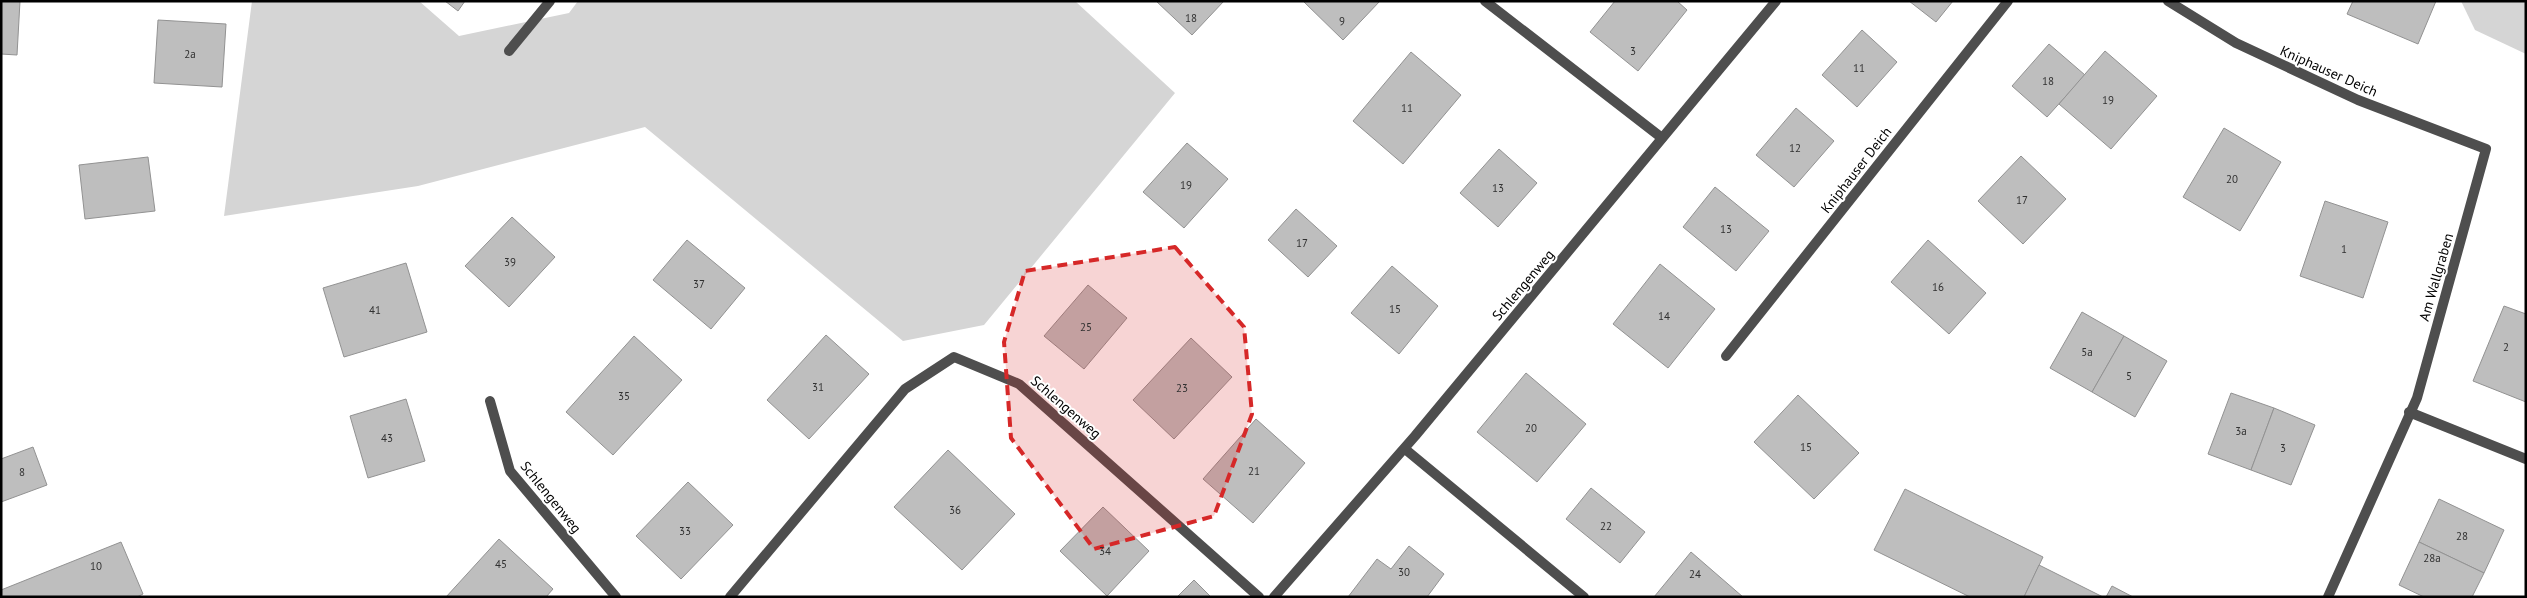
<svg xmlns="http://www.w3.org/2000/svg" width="2527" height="598" viewBox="0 0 2527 598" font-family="'PT Sans',sans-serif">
<rect width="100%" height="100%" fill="#fff"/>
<!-- green -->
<g fill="#d5d5d5">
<polygon points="252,1 419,1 459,36 569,13 578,1 1075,1 1175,93 984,325 903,341 645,127 418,186 224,216"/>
<polygon points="2461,1 2526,1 2526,54 2475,30"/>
</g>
<!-- building -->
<g fill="#bebebe" stroke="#929292">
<polygon points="1,1 20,1 17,55 1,54"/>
<polygon points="445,1 465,1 458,11"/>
<polygon points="1156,1 1224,1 1192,35"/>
<polygon points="1303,1 1380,1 1343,40"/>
<polygon points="1615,1 1677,1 1687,10 1638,71 1590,32"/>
<polygon points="1909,1 1953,1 1936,22"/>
<polygon points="2353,1 2436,1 2418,44 2347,14"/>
<polygon points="158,20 226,24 222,87 154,83"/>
<polygon points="1862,30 1897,62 1857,107 1822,75"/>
<polygon points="2049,44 2085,75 2047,117 2012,86"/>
<polygon points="2105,51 2157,96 2111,149 2059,104"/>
<polygon points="1411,52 1461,95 1403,164 1353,121"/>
<polygon points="1796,108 1834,141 1794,187 1756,155"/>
<polygon points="2224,128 2281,162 2240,231 2183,197"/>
<polygon points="1187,143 1228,179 1184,228 1143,192"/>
<polygon points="1499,149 1537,183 1498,227 1460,193"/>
<polygon points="2021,156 2066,199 2023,244 1978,201"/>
<polygon points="148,157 155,211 85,219 79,165"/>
<polygon points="1715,187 1769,231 1736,271 1683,227"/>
<polygon points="2325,201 2388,222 2363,298 2300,276"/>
<polygon points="1296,209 1337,246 1308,277 1268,240"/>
<polygon points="512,217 555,257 509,307 465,266"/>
<polygon points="687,240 745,288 711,329 653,280"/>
<polygon points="1928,240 1986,293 1949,334 1891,282"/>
<polygon points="406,263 427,332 344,357 323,288"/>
<polygon points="1660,264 1715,309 1668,368 1613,324"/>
<polygon points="1392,266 1438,306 1399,354 1351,313"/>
<polygon points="1088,285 1127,318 1084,369 1044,336"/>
<polygon points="2504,306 2526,314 2526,402 2473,381"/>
<polygon points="2082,312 2124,336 2092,392 2050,368"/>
<polygon points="826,335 869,374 809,439 767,400"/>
<polygon points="634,336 682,380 613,455 566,412"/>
<polygon points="2124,336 2167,361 2135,417 2092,392"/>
<polygon points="1191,338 1232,377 1174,439 1133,400"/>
<polygon points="1526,373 1586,424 1537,482 1477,432"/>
<polygon points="2231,393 2274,408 2251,470 2208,454"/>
<polygon points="1798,395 1859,453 1814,499 1754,442"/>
<polygon points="406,399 425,461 368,478 350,416"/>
<polygon points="2274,408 2315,425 2291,485 2251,470"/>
<polygon points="1256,419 1305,463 1253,523 1203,479"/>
<polygon points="33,447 47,485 1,502 1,459"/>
<polygon points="948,450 1015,514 962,570 894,507"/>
<polygon points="688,482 733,525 681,579 636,536"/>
<polygon points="1591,488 1645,532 1620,563 1566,519"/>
<polygon points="1905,489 2043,557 2024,597 1970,597 1874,550"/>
<polygon points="2439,499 2504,530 2484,573 2419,542"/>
<polygon points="1103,507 1149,551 1107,596 1060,551"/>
<polygon points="499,539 553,589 546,597 446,597"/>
<polygon points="121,542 143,594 137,597 1,597 1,590"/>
<polygon points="2419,542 2484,573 2472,597 2424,597 2399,585"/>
<polygon points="1409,546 1444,574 1427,597 1348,597 1377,559 1391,569"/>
<polygon points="1691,552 1743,597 1654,597"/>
<polygon points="2039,565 2103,597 2024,597"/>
<polygon points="1194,580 1211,597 1177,597"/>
<polygon points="2112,586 2133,597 2106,597"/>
</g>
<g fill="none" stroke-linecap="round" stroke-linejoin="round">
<!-- minor -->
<g stroke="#4e4e4e" stroke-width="10">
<polyline points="1485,1 1662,138"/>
<polyline points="2168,1 2236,43 2358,100 2486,149 2417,398 2328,597"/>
<polyline points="509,51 550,1"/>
<polyline points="1726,356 2008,1"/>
<polyline points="490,401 510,471 616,597"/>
<polyline points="2409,412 2526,459"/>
<polyline points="1405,449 1584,597"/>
<polyline points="730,597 905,389 954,357 1019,384 1259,597"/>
<polyline points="1274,597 1415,436 1776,1"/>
</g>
</g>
<!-- marked area -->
<path fill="#d62828" fill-opacity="0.2" stroke="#d62828" stroke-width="4" stroke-dasharray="10 6" stroke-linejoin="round" d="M 1175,247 L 1244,327 L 1252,414 L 1214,516 L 1094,549 L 1011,438 L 1004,342 L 1025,271 Z"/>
<g text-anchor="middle" stroke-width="4" stroke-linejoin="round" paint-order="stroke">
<!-- number labels -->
<g font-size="11" fill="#303030">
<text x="1191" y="22">18</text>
<text x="1342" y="25">9</text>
<text x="1633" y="55">3</text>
<text x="190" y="58">2a</text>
<text x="1859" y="72">11</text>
<text x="2048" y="85">18</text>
<text x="2108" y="104">19</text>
<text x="1407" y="112">11</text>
<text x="1795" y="152">12</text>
<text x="2232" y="183">20</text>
<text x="1186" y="189">19</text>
<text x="1498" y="192">13</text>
<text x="2022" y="204">17</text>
<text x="1726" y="233">13</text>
<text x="1302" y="247">17</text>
<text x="2344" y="253">1</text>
<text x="510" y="266">39</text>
<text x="699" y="288">37</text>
<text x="1938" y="291">16</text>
<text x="1395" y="313">15</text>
<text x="375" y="314">41</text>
<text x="1664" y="320">14</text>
<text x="1086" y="331">25</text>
<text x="2506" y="351">2</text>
<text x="2087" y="356">5a</text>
<text x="2129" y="380">5</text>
<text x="818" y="391">31</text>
<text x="1182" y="392">23</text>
<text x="624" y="400">35</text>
<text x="1531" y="432">20</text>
<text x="2241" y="435">3a</text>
<text x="387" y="442">43</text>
<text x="1806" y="451">15</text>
<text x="2283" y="452">3</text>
<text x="1254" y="475">21</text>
<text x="22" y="476">8</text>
<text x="955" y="514">36</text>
<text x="1606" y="530">22</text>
<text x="685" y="535">33</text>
<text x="2462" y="540">28</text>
<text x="1105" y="555">34</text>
<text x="2432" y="562">28a</text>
<text x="501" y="568">45</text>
<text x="96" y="570">10</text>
<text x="1404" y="576">30</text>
<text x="1695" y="578">24</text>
</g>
<!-- street labels -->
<g font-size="14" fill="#000" stroke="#fff">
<text transform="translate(2329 71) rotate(24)" y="5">Kniphauser Deich</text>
<text transform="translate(1856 170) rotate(-52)" y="5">Kniphauser Deich</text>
<text transform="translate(2436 277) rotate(-74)" y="5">Am Wallgraben</text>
<text transform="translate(1523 285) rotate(-50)" y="5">Schlengenweg</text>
<text transform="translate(1066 407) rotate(41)" y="5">Schlengenweg</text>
<text transform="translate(551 497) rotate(51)" y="5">Schlengenweg</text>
</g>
</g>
<!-- border -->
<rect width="2527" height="598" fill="none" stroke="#000000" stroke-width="5"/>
</svg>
